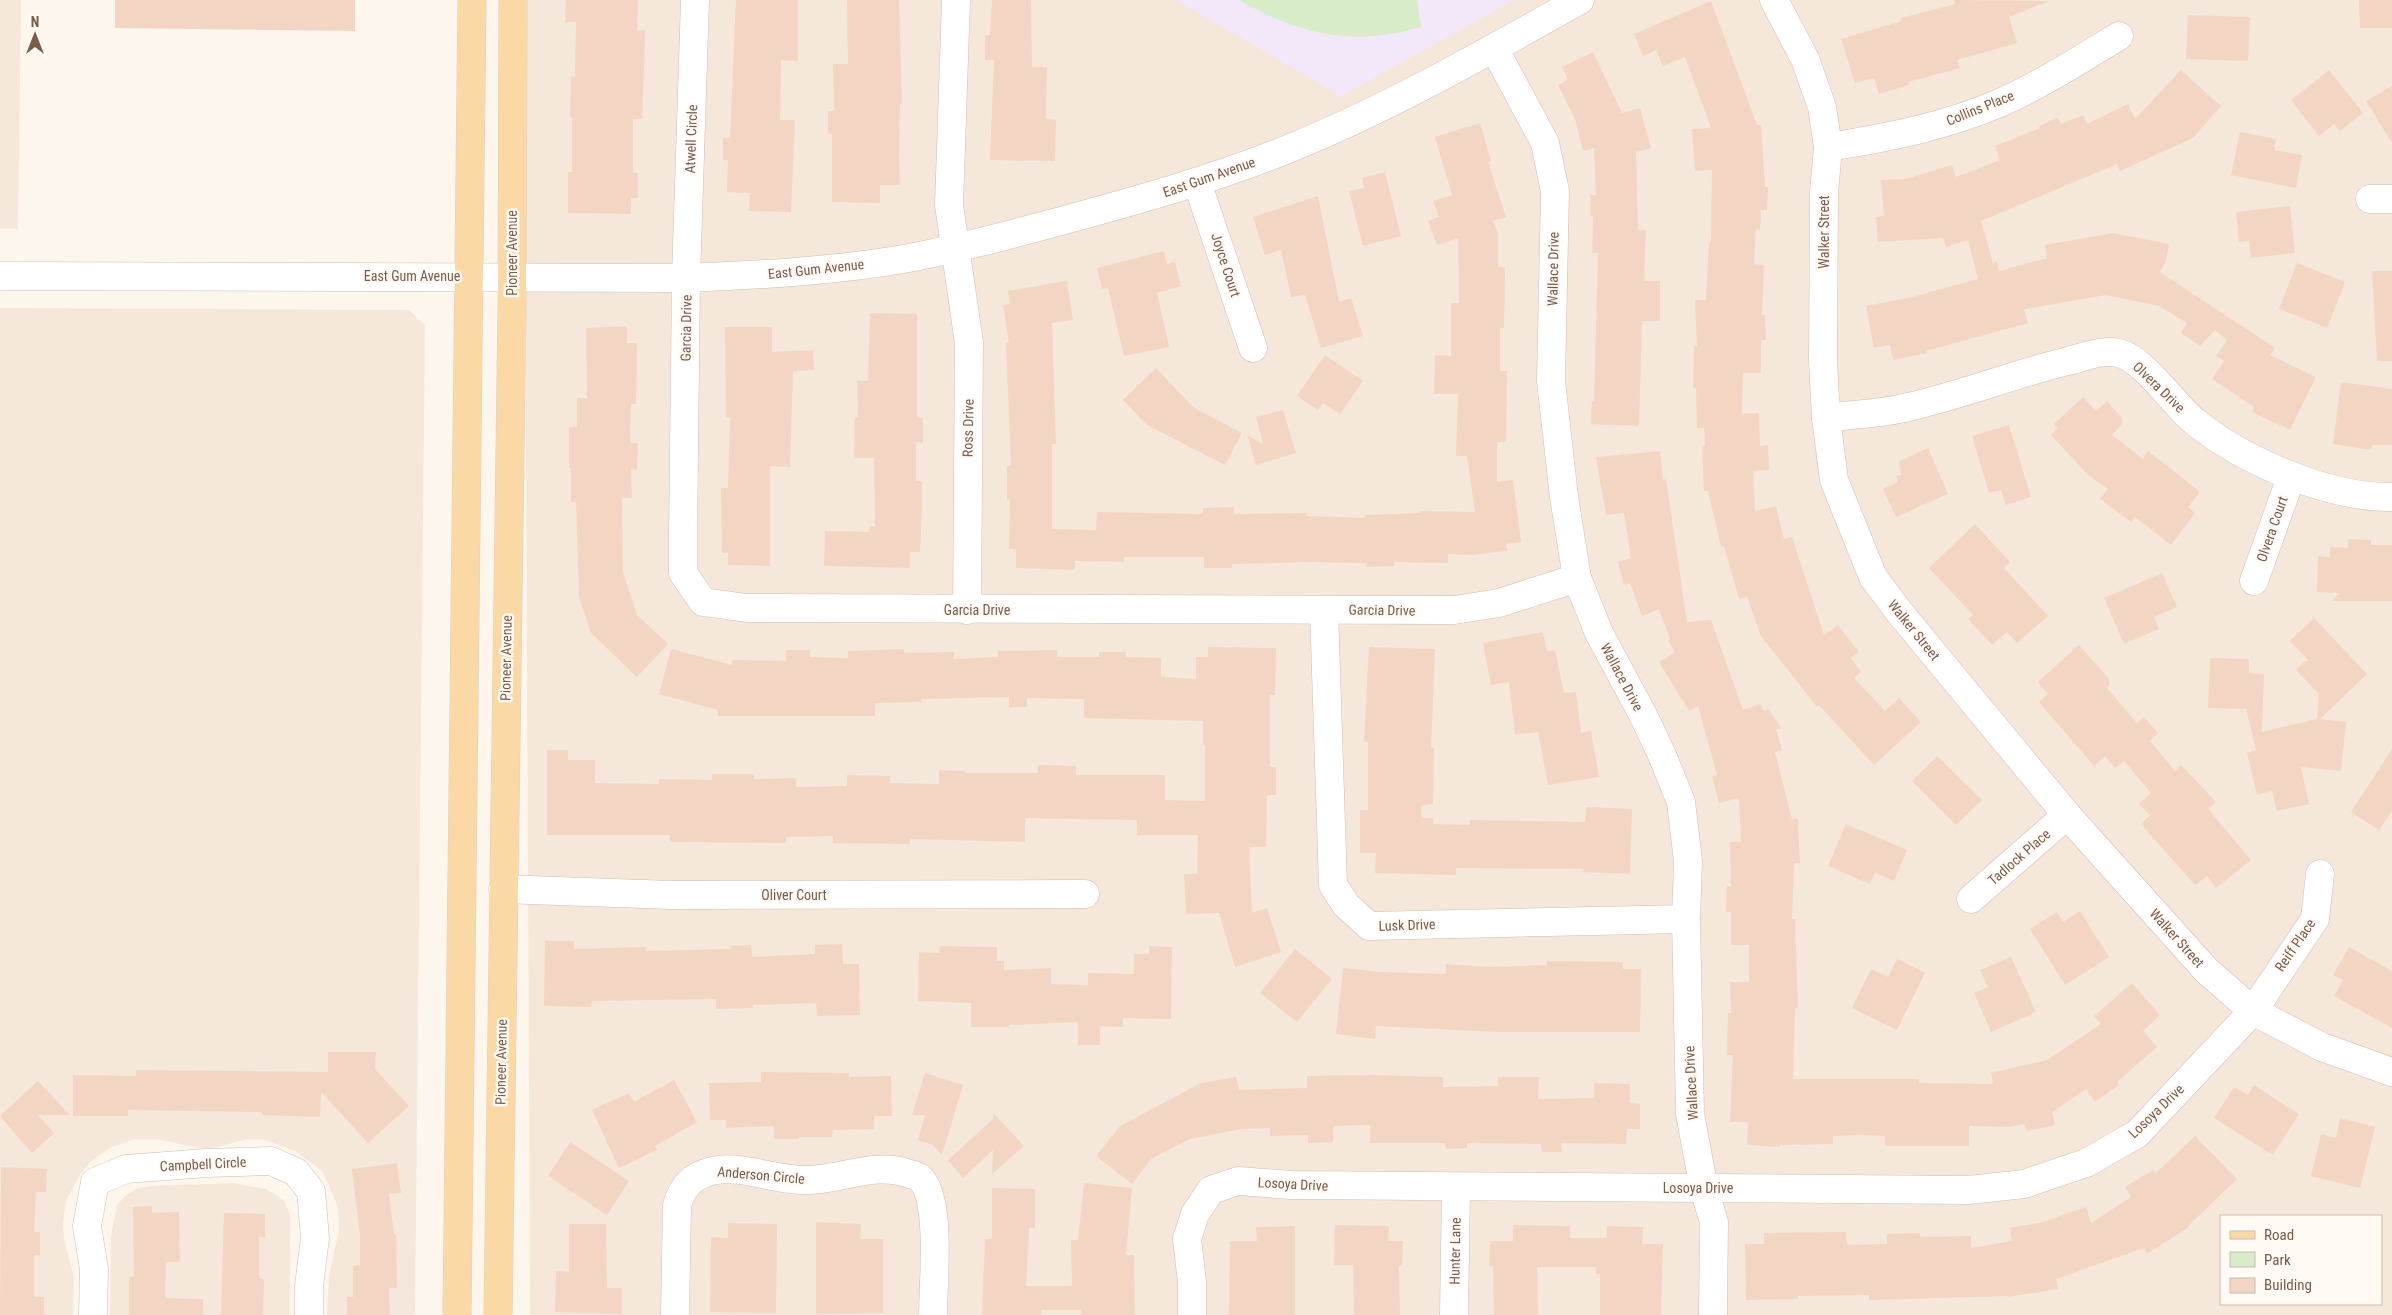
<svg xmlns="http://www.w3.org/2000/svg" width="2392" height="1315" viewBox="0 0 2392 1315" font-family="'Roboto Condensed',sans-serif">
<rect width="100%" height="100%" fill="#fdf6ec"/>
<!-- residential -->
<g fill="#f5e8da" fill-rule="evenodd">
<polygon points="0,0 21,0 18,229 0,229"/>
<path d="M 524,0 L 2392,0 L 2392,1315 L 530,1315 ZM 2221,1216 L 2381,1216 L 2381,1304 L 2221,1304 Z"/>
<polygon points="0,308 409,310 425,325 415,1315 327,1315 329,1276 339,1230 338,1207 330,1188 322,1171 297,1152 262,1139 247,1139 207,1150 157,1139 135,1139 112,1147 92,1160 81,1173 66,1201 63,1222 64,1240 74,1277 73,1315 0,1315"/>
<polygon points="233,1183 266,1189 283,1199 290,1214 290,1315 110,1315 111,1236 117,1205 125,1196 136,1189 150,1186"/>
</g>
<!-- education -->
<polygon fill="#f3e8fa" points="1176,0 1514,0 1341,96"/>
<!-- green -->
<path fill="#d8ecc9" d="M 1239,0 L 1417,0 L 1421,27 C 1353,47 1300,35 1239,0 Z"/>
<!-- building -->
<g fill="#f3d5c3">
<polygon points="115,0 355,0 355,31 115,28"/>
<polygon points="566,0 638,0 637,30 645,30 644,71 642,119 633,119 633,173 638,173 638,198 631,198 631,214 568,213 568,172 572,172 572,117 570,117 571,76 575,77 576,22 565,22"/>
<polygon points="736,0 798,0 798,61 781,60 780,120 795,120 791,212 749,211 750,193 727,192 728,160 723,160 723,138 730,138"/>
<polygon points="847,0 899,0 902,104 900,104 899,159 900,185 880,185 880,203 832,202 832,134 828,134 828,111 834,111 833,64 848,64"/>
<polygon points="992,0 1031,0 1032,67 1047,67 1046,119 1056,120 1055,161 990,160 994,60 985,60 985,35 990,35"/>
<polygon points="1954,0 2049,1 2009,17 2017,43 1957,60 1960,68 1908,82 1909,85 1879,94 1874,78 1855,83 1841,39 1902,21 1901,18 1955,4"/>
<polygon points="2359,0 2392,0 2392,28 2360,28"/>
<polygon points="1711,1 1757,125 1761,125 1765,187 1768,187 1767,210 1761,210 1760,230 1756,229 1754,264 1764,265 1762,315 1765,315 1766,340 1761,340 1761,373 1743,373 1742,414 1759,413 1760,446 1768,445 1769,470 1753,471 1755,511 1776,506 1784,539 1792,537 1824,635 1838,625 1859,652 1851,658 1861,672 1854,678 1885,711 1899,698 1921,722 1874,765 1819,705 1817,707 1761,636 1747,597 1739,599 1724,546 1721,547 1708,491 1704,491 1702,446 1705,446 1704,428 1697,428 1696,388 1693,388 1694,346 1697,346 1695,300 1706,300 1709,242 1711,242 1712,170 1695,171 1692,129 1711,128 1685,57 1663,66 1656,50 1643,56 1634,34"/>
<polygon points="2188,15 2250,17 2248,61 2186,59"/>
<polygon points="1593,52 1622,113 1640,108 1651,148 1636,152 1638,229 1646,230 1644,281 1660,281 1660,321 1642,321 1639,426 1591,424 1592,401 1594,401 1598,253 1592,253 1593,216 1591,216 1590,195 1596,195 1594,148 1583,151 1575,119 1558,85 1568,80 1562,67"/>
<polygon points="2181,70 2221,106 2193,138 2120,171 2117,164 1981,221 1993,263 1997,262 1999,271 2047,258 2045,245 2113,233 2169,244 2166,261 2160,272 2275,348 2270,355 2316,377 2290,430 2252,412 2254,407 2212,379 2224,361 2216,356 2227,340 2215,330 2200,346 2181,333 2187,323 2159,306 2106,295 2024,309 2028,323 1926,351 1927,353 1893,360 1890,345 1874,348 1866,306 1912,297 1978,279 1968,240 1946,247 1943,238 1878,242 1876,217 1884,216 1881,180 1906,179 1952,165 1956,177 2000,160 1995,146 2040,128 2039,126 2058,118 2061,124 2083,115 2087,124 2128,104 2135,119"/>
<polygon points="2329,70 2363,113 2340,131 2334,124 2319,136 2291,100"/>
<polygon points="2392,86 2392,143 2366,101"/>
<polygon points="1480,123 1491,161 1488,162 1506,217 1493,221 1498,234 1498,267 1505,267 1504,328 1500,328 1500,371 1507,371 1506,442 1497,442 1497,482 1513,480 1521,542 1506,544 1507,551 1473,555 1448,554 1448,563 1394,562 1394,566 1367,567 1366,563 1307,562 1232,564 1232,568 1204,568 1204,557 1124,557 1124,562 1075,561 1075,570 1016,568 1016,549 1009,549 1010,499 1007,500 1007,466 1011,466 1006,343 1009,343 1003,305 1010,304 1008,291 1067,281 1073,320 1052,323 1056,444 1052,444 1052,529 1096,530 1097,512 1203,514 1203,508 1234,507 1234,514 1307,513 1307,516 1365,518 1365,515 1420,513 1420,511 1475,512 1467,456 1456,456 1458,394 1434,394 1435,355 1451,356 1451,303 1459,303 1458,238 1437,245 1428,221 1439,217 1433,201 1452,195 1435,137"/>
<polygon points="2240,132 2276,139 2274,150 2302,155 2296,188 2231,175"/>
<polygon points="1385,172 1401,236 1363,246 1349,191 1364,188 1362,178"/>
<polygon points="1318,196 1339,302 1351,298 1363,336 1321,348 1305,295 1291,297 1281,250 1265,255 1253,217"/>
<polygon points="2290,206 2295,253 2251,258 2249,241 2239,242 2236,212"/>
<polygon points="1164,251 1167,264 1175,262 1181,286 1157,293 1169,347 1124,356 1108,288 1102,289 1097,268"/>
<polygon points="2297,263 2345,282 2327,328 2279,309"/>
<polygon points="2372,271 2392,271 2392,361 2377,361"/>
<polygon points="870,313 917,314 917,418 923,418 923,443 916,442 916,481 922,481 922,505 920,552 910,552 910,568 824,566 825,531 869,532 870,526 875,526 874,458 854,458 855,417 858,417 857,381 868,381"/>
<polygon points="627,326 627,343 637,343 636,404 631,404 630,443 638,443 637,470 631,469 632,498 622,498 623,572 637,615 668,644 637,677 591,633 579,597 576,502 571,502 571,468 569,468 569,427 577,427 577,398 587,398 586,328"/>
<polygon points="725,327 772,327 772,352 813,350 814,370 793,371 790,467 770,466 770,566 728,565 728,553 722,553 721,488 728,488 730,417 726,417"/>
<polygon points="1325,355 1363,381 1340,414 1323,403 1318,410 1297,396"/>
<polygon points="1156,368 1193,407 1242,433 1225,465 1147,425 1123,400"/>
<polygon points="2341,382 2392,389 2392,445 2372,445 2371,450 2333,444"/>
<polygon points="2083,397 2096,411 2107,401 2122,418 2122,424 2112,435 2143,459 2148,451 2200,492 2188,507 2195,513 2171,545 2135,517 2131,522 2100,499 2108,489 2088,475 2051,435 2058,428 2054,424"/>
<polygon points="1283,410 1296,453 1256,465 1247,435 1263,444 1256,417"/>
<polygon points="2009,425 2031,497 2006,505 2001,490 1989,493 1972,436"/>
<polygon points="1928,448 1948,494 1896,517 1883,489 1898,482 1896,476 1901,475 1899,461"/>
<polygon points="1660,451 1663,480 1666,479 1687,622 1711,620 1743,710 1760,704 1764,711 1769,709 1781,728 1776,729 1782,750 1775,752 1792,819 1798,819 1800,863 1794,863 1792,919 1795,919 1798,1008 1795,1008 1793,1079 1919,1079 1919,1083 1993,1084 1991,1073 2047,1060 2101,1024 2094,1016 2132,983 2160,1015 2143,1031 2157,1047 2117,1082 2119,1085 2095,1102 2086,1089 2052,1112 2055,1125 2027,1131 2025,1124 2010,1127 1969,1126 1969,1146 1885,1146 1885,1136 1857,1135 1833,1136 1833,1144 1780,1145 1780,1147 1747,1145 1748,1122 1730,1122 1733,1055 1727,1055 1728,1013 1731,1013 1730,982 1749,982 1749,945 1731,945 1731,912 1726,912 1727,886 1731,886 1730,842 1741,842 1739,798 1719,803 1712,776 1717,775 1698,706 1689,711 1659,662 1675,652 1668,641 1670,639 1659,609 1642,616 1630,583 1624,585 1618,562 1631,558 1624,513 1606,515 1596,457"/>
<polygon points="1975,524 2010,562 2004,568 2048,616 2017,643 2007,632 1992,645 1968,619 1973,615 1929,568"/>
<polygon points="2348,539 2371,540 2371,545 2392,545 2392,601 2332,601 2340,593 2317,592 2318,556 2330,557 2330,547 2348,548"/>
<polygon points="2162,573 2177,607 2154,617 2159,629 2124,644 2104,598"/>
<polygon points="2314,618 2367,674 2320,719 2346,722 2341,771 2301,767 2309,804 2277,811 2272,791 2257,795 2247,753 2256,750 2246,709 2208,708 2210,658 2249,659 2249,673 2264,674 2262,732 2317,719 2319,694 2296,670 2305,661 2309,661 2290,641"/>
<polygon points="1543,632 1547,651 1555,650 1564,693 1576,692 1581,733 1591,731 1599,777 1548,785 1538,732 1515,734 1509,682 1491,685 1483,643"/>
<polygon points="2079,645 2109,679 2109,686 2107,688 2137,723 2144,717 2158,733 2150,741 2175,771 2181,765 2216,802 2208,809 2251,860 2216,888 2207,876 2195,885 2141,824 2150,815 2139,804 2151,793 2124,761 2115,768 2105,756 2094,766 2039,702 2048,694 2038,682"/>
<polygon points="1208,647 1276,648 1275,695 1270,695 1270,767 1276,767 1276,795 1267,795 1266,847 1249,847 1252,913 1267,908 1281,952 1235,967 1219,913 1186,914 1184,874 1197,874 1198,835 1137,835 1137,820 1025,818 1025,842 910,839 910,844 833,843 833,836 786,837 786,843 670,842 670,835 547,835 547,750 568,750 568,760 595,760 595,783 659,784 659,779 712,780 712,774 754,774 754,779 796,778 796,787 847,786 847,775 890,776 890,783 939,784 939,770 965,771 965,773 1038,773 1038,765 1076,766 1076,775 1165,775 1165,800 1205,801 1205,745 1203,745 1203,721 1084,718 1084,699 1027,698 1027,707 1009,707 1009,697 922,699 922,702 875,703 875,716 718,716 718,710 659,694 671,649 732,665 732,660 786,661 786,650 810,650 810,657 848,658 848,651 904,649 904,653 954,652 954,659 998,657 998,651 1057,650 1057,657 1099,657 1099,652 1126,652 1126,657 1161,658 1161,677 1196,679 1196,657 1208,657"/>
<polygon points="1369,647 1435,649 1431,748 1434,748 1433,804 1421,806 1422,818 1433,818 1433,824 1470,825 1470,820 1585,822 1586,807 1632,809 1630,874 1583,872 1584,869 1456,868 1456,875 1375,873 1376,853 1360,853 1360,810 1368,810 1368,742 1364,742"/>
<polygon points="2392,749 2392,811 2379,830 2351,812"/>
<polygon points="1937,756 1982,800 1956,825 1912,781"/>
<polygon points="1846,824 1907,850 1894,881 1875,873 1870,884 1828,866"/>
<polygon points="2080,911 2109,957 2065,985 2030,929 2057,912 2063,922"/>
<polygon points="545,941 574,941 574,949 645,947 646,951 731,949 730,946 751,945 752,957 815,954 815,945 842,944 843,964 859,964 860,1015 817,1016 816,1003 753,1005 753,1008 716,1009 716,999 592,1001 591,1007 544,1006"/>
<polygon points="940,946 997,947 997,961 1004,961 1004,970 1051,968 1051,984 1088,985 1088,973 1134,974 1134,954 1149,954 1149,946 1172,947 1171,1019 1123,1018 1123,1027 1100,1026 1100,1045 1078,1045 1078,1022 1009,1025 1009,1027 971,1027 971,1003 918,1001 919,952 939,953"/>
<polygon points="2349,947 2392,971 2392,1028 2334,996 2343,980 2333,975"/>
<polygon points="1295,949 1332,979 1297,1022 1260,993"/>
<polygon points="2011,957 2036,1012 1991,1032 1974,993 1988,987 1980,970"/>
<polygon points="1897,959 1925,973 1897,1030 1852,1008 1871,969 1888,977"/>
<polygon points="1547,961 1623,962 1623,969 1641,969 1640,1032 1497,1032 1376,1026 1375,1039 1336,1034 1343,968 1380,972 1446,974 1446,964 1488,967 1547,965"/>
<polygon points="328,1052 376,1052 375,1069 409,1106 368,1143 321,1092 320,1117 262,1115 262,1112 128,1110 128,1116 73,1116 73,1075 136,1076 136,1070 328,1072"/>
<polygon points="761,1072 849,1073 849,1077 891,1076 892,1116 874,1116 874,1129 833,1130 832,1137 799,1137 799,1139 774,1139 774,1126 726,1128 726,1120 710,1120 709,1083 761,1082"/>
<polygon points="925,1073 963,1085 942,1155 933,1145 918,1140 925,1115 912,1115"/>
<polygon points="1371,1075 1443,1077 1443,1087 1498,1086 1498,1077 1539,1077 1538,1099 1594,1098 1594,1083 1630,1084 1630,1103 1640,1104 1640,1129 1627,1129 1626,1144 1561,1143 1562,1152 1542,1152 1541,1144 1467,1143 1467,1148 1446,1149 1445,1143 1370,1143 1370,1125 1333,1126 1333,1142 1308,1143 1308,1135 1270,1136 1270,1128 1242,1129 1190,1139 1151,1159 1132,1184 1096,1156 1120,1126 1201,1083 1236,1077 1239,1090 1307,1088 1307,1076"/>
<polygon points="674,1080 697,1122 655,1146 657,1150 619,1168 592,1110 629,1093 634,1102"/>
<polygon points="38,1081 70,1115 38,1115 54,1133 32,1153 0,1116"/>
<polygon points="2254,1085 2299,1114 2273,1155 2214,1118 2234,1087 2248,1095"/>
<polygon points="993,1113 1024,1146 992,1174 993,1150 963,1178 948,1160 993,1119"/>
<polygon points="2340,1118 2375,1127 2360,1188 2311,1176 2321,1134 2336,1138"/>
<polygon points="2195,1136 2237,1179 2188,1226 2189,1227 2147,1254 2144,1248 2056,1279 2058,1289 2007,1297 2007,1296 1869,1300 1869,1295 1798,1296 1798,1299 1746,1300 1745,1244 1764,1244 1764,1233 1846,1232 1847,1245 1887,1244 1887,1234 1920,1233 1920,1237 1971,1236 1971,1248 2012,1241 2010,1228 2043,1222 2086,1207 2091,1223 2131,1197 2125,1187 2153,1170 2155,1174"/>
<polygon points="570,1142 629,1181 607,1215 548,1176"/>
<polygon points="397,1163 401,1193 389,1194 394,1234 396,1234 397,1288 389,1288 390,1315 347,1315 347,1297 353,1297 353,1266 360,1265 360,1235 352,1169"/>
<polygon points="1,1167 47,1169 46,1192 36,1192 34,1232 40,1232 40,1255 34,1255 34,1297 44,1297 44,1315 0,1315"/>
<polygon points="1084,1183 1132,1188 1126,1255 1134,1255 1135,1315 1081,1315 1081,1310 1041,1310 1041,1315 982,1315 985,1239 992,1239 992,1188 1035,1189 1035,1228 1029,1228 1026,1286 1072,1286 1071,1240 1078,1240"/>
<polygon points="152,1206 152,1213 179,1212 180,1262 166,1262 165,1298 203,1299 203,1315 129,1315 129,1277 134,1277 133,1207"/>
<polygon points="224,1213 265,1214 265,1238 259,1237 259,1278 264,1279 263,1315 221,1315"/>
<polygon points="816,1222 861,1224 860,1239 883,1239 883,1313 816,1314"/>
<polygon points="728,1223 777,1224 776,1313 710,1312 711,1237 728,1238"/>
<polygon points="569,1224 606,1224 607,1288 622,1288 622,1314 555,1312 556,1271 569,1272"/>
<polygon points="1335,1225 1389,1226 1388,1241 1403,1241 1402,1266 1399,1266 1400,1315 1354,1315 1353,1265 1334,1265"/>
<polygon points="1513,1225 1570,1226 1570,1238 1607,1238 1607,1226 1643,1227 1642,1244 1663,1244 1661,1315 1600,1315 1600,1274 1596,1274 1596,1267 1537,1267 1538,1315 1494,1315 1493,1266 1489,1266 1490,1241 1513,1241"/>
<polygon points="1295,1226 1295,1315 1229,1315 1230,1241 1257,1241 1256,1227"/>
</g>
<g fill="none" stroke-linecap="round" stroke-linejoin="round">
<!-- minor casing -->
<g stroke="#d1beb0" stroke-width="29">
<g id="minor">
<polyline points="695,0 686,278 683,538 683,573 703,602 747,608 1454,610 1499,603 1577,578"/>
<polyline points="956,0 949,205 969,343 967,610"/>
<polyline points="1774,0 1805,59 1822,107 1828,147 1824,193 1823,361 1826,418 1834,480 1873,577 1900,613 2067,815 2207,971 2253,1011 2322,1047 2392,1072"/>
<polyline points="1494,48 1545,143 1555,191 1551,381 1564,497 1577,578 1599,633 1643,715 1662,755 1681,802 1688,861 1686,919 1690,1114 1704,1189 1714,1222 1713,1315"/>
<path d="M 1828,147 C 1887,138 1947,126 2002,102 C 2042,84 2081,59 2119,36"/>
<polyline points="1197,182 1253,348"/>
<polyline points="2370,199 2392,199"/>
<path d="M 0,276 L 686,278 C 759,275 832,271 904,259 C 957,249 1009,235 1061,221 C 1138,200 1214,179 1288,149 C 1389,108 1485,53 1580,0"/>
<path d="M 1826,418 C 1853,414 1882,414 1908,407 C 1962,395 2014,374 2068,361 C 2085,357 2102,349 2119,353 C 2144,359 2174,405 2194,421 C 2243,461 2329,498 2392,497"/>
<polyline points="2254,581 2291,477"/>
<polyline points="1324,610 1333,885 1346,905 1369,926 1686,919"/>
<polyline points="503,889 672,895 1085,894"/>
<polyline points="1971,899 2067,815"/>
<polyline points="93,1315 94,1269 87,1226 95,1182 126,1169 207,1163 271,1161 296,1172 311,1191 315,1238 309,1286 309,1315"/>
<path d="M 675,1315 L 677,1205 C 683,1186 692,1176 712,1171 C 740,1164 777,1181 806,1180 C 841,1180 875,1161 910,1174 C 913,1175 918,1176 920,1178 C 942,1198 933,1285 933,1315"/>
<polyline points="1192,1315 1192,1282 1187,1239 1195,1214 1211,1190 1238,1181 1292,1185 1969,1190 2024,1184 2086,1163 2137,1134 2253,1011 2315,919 2320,874"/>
<polyline points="1454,1315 1456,1187"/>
</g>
</g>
<!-- major casing -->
<g stroke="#dad1cd" stroke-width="29">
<g id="major">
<polyline points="457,1315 472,0"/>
<polyline points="498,1315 512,308 513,0"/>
</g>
</g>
<!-- minor -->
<use href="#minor" stroke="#fff" stroke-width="28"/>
<!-- major -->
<use href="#major" stroke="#fbd9a5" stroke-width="28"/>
</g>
<g text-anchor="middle" stroke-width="5" stroke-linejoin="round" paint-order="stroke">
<!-- street labels -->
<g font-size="14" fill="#7a5c4d" stroke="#fffaf3">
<text transform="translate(1980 108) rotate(-22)" y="5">Collins Place</text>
<text transform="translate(691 139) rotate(-88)" y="5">Atwell Circle</text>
<text transform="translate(1209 177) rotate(-19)" y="5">East Gum Avenue</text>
<text transform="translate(1824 232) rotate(-90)" y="5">Walker Street</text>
<text transform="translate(512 253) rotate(-90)" y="5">Pioneer Avenue</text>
<text transform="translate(1226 265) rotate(72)" y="5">Joyce Court</text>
<text transform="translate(816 269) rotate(-6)" y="5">East Gum Avenue</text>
<text transform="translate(1553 269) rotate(-89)" y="5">Wallace Drive</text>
<text x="412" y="281">East Gum Avenue</text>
<text transform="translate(686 328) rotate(-89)" y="5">Garcia Drive</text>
<text transform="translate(2159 387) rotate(44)" y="5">Olvera Drive</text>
<text transform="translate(968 428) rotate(-89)" y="5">Ross Drive</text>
<text transform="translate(2272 529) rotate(-71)" y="5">Olvera Court</text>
<text x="977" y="615">Garcia Drive</text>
<text transform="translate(1382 610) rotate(1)" y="5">Garcia Drive</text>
<text transform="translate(1914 630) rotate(51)" y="5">Walker Street</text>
<text transform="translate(506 658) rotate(-89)" y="5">Pioneer Avenue</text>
<text transform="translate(1622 677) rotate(62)" y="5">Wallace Drive</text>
<text transform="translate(2019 857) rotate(-41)" y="5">Tadlock Place</text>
<text x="794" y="900">Oliver Court</text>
<text transform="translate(1407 925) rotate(-2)" y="5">Lusk Drive</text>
<text transform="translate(2177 938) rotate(48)" y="5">Walker Street</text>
<text transform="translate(2295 945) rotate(-56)" y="5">Reiff Place</text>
<text transform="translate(501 1062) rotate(-89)" y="5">Pioneer Avenue</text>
<text transform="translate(1691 1083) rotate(-93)" y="5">Wallace Drive</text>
<text transform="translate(2156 1111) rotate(-44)" y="5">Losoya Drive</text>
<text transform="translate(203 1164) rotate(-3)" y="5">Campbell Circle</text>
<text transform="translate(761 1175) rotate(5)" y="5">Anderson Circle</text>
<text transform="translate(1293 1184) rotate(3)" y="5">Losoya Drive</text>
<text x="1698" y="1193">Losoya Drive</text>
<text transform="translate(1455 1251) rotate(-89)" y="5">Hunter Lane</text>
</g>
</g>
<!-- legend -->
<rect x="2220" y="1215" width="162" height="90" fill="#fffaf3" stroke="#cabbb1"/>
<rect x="2230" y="1231" width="25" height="8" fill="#fbd9a5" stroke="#cabbb1"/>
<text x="2264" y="1240" font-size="15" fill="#7a5c4d">Road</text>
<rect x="2230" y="1252" width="25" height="15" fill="#d8ecc9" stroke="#cabbb1"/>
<text x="2264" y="1265" font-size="15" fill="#7a5c4d">Park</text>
<rect x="2230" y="1278" width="25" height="15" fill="#f3d5c3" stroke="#cabbb1"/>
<text x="2264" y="1290" font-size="15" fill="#7a5c4d">Building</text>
<!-- north arrow -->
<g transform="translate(35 35)" stroke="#fffaf3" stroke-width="4" paint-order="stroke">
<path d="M0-4L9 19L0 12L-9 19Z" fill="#7a5c4d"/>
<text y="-8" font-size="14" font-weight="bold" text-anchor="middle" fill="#7a5c4d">N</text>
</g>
</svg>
